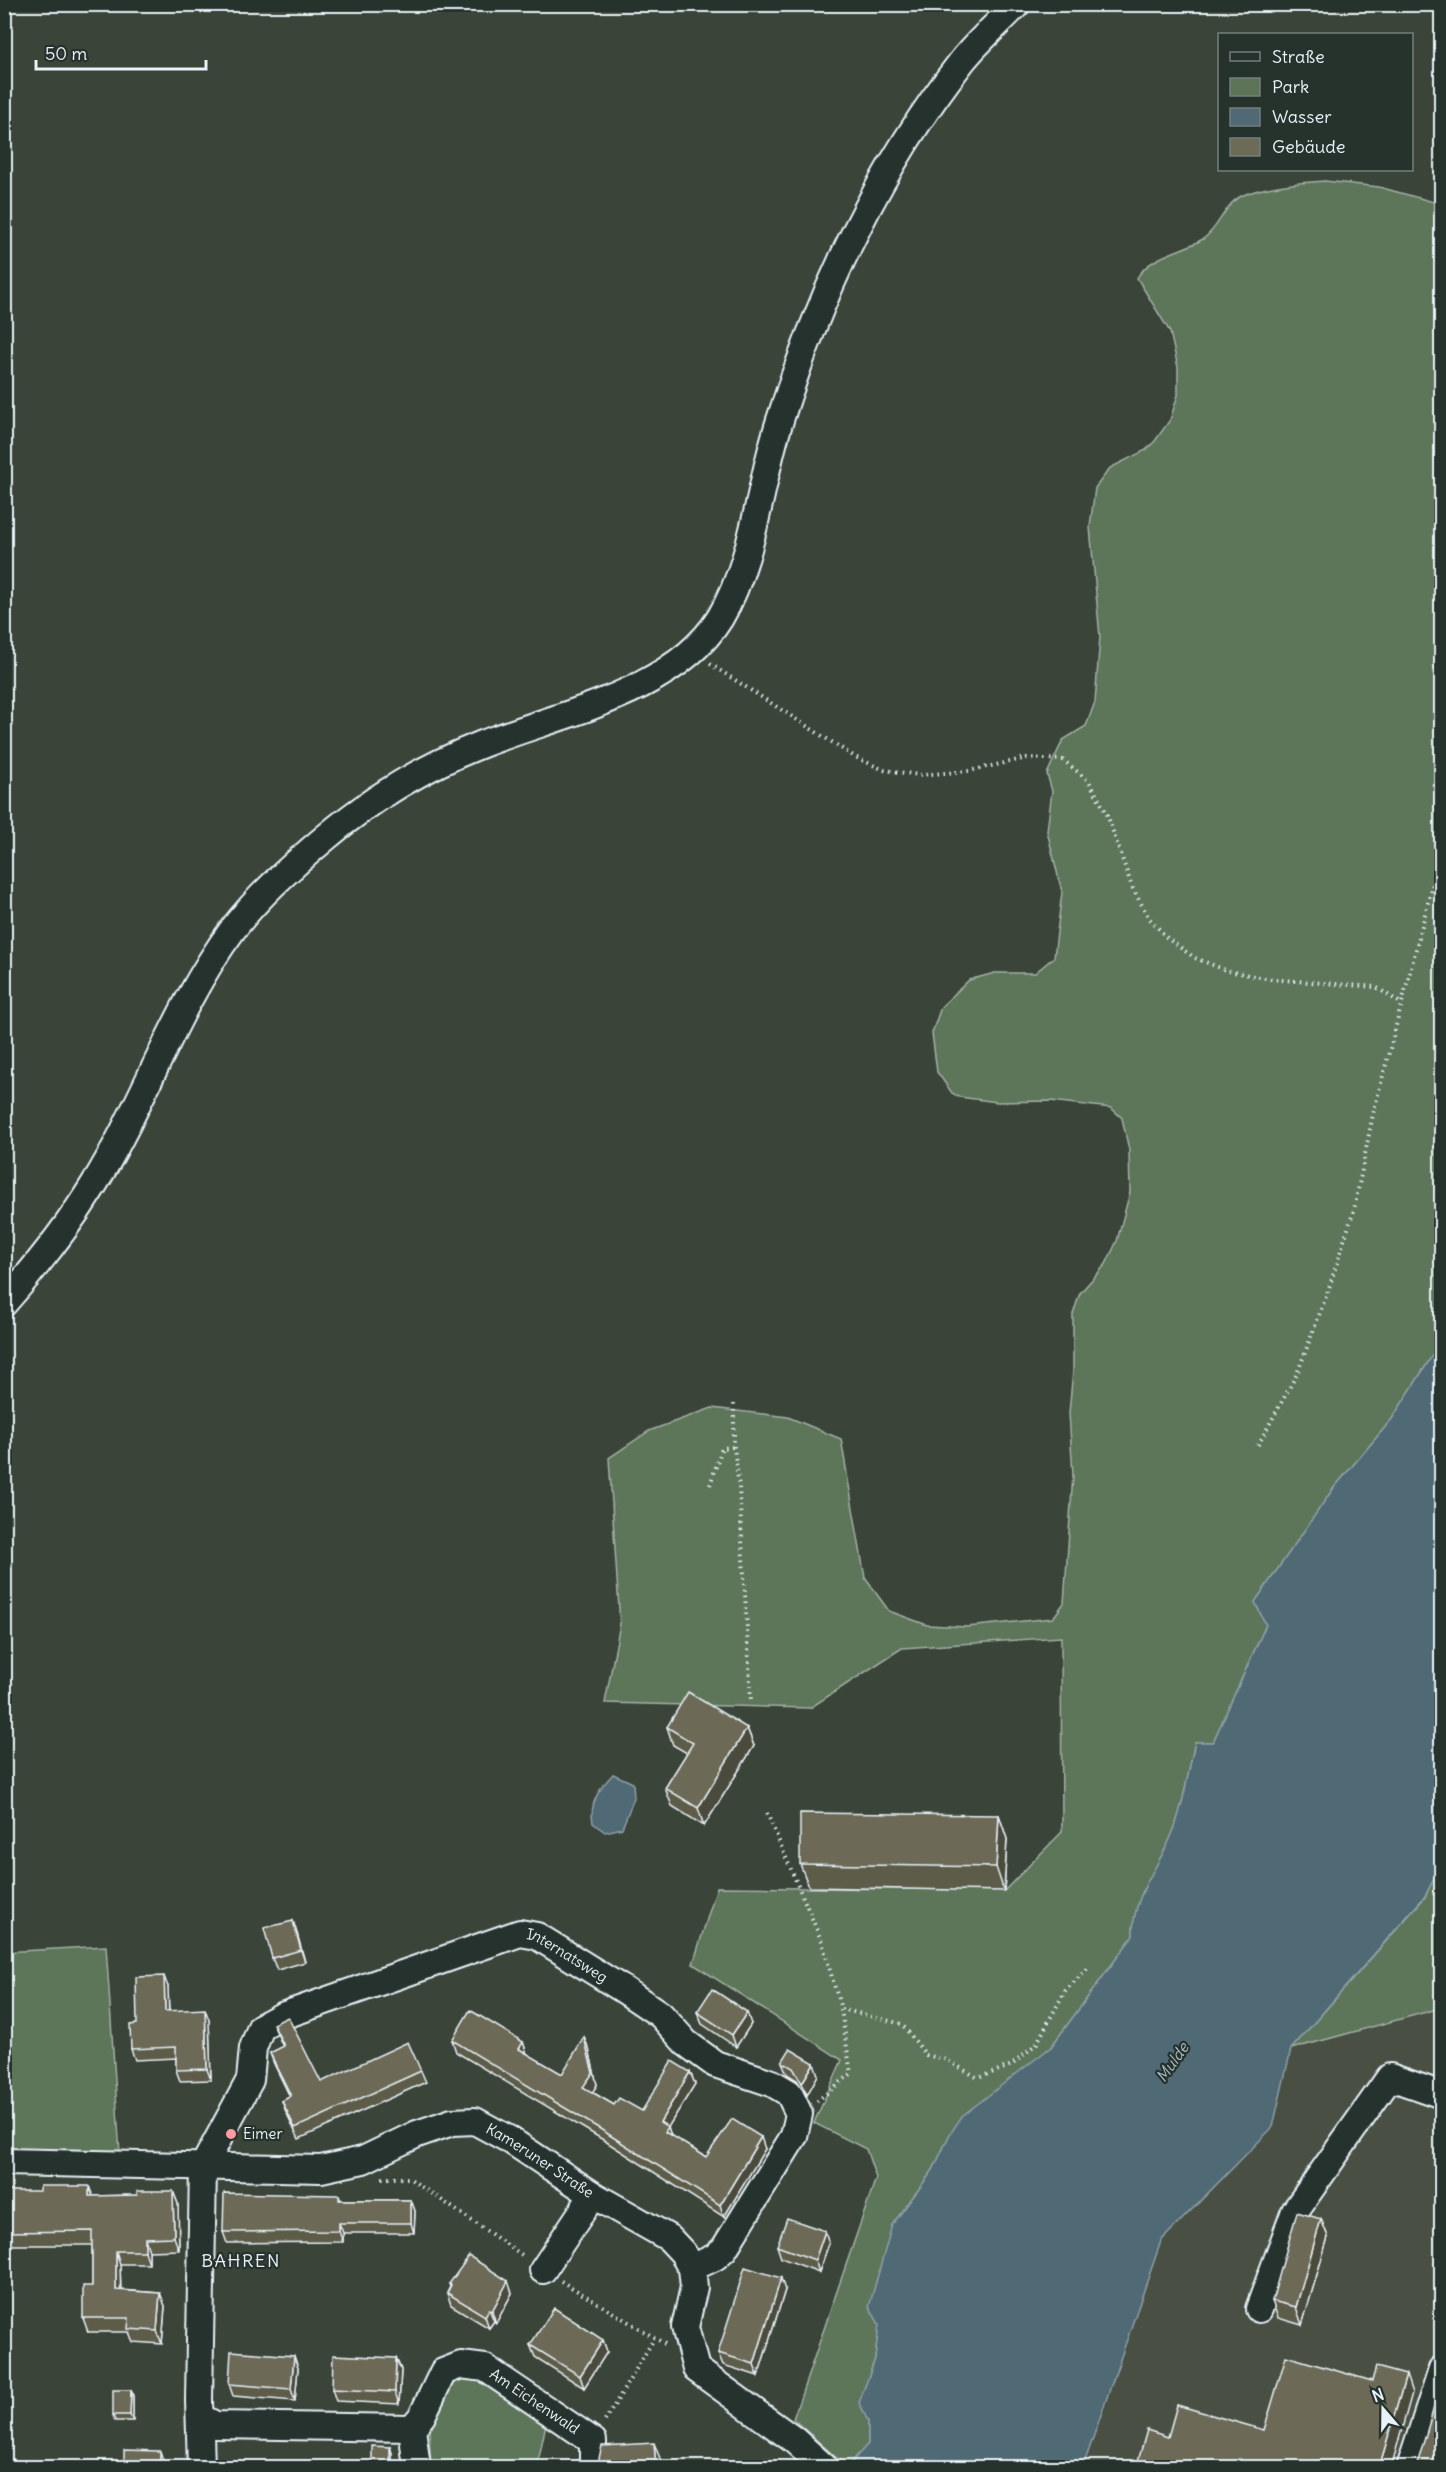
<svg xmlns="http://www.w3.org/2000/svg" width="1446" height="2472" viewBox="0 0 1446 2472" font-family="Delius,sans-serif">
<rect width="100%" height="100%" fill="#3b4439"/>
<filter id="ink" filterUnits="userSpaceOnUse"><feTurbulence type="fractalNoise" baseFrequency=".0167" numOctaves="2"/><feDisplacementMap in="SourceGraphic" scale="12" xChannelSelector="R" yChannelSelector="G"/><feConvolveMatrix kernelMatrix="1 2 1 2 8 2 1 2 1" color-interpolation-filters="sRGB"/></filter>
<g filter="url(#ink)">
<!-- built -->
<polygon fill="#4a5042" points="1441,2008 1441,2467 1083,2468 1161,2241 1273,2127 1291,2049"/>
<!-- green -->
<g fill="#5d7459" stroke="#a2b2a8" stroke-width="1.5">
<path d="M 1325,181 L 1379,187 L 1441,204 L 1441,1342 L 1392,1419 L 1333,1489 L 1255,1602 L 1266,1625 L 1213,1742 L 1195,1742 C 1188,1773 1183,1808 1171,1837 C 1156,1871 1132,1897 1133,1936 L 1051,2047 L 950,2134 L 933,2170 L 892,2225 L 875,2359 L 860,2402 L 868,2421 L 868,2444 L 847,2467 L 793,2419 L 876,2178 L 866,2149 L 814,2123 L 842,2060 L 693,1964 L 717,1887 L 1005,1890 L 1062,1832 L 1061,1637 L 902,1648 L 810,1708 L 605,1703 L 620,1624 L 609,1458 L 649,1431 L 712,1408 L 788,1417 L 841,1439 L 865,1578 L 889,1611 L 927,1625 L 967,1627 L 1053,1618 L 1064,1603 L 1073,1475 L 1069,1413 L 1073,1370 L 1073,1314 L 1080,1293 L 1106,1264 L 1117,1241 L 1130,1192 L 1129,1150 L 1122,1118 L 1111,1108 L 1051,1101 L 998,1102 L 959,1097 L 952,1093 L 937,1072 L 932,1033 L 941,1007 L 969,980 L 995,973 L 1035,973 L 1054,957 L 1062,892 L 1047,831 L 1052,791 L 1047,774 L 1063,740 L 1086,726 L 1095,702 L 1100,637 L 1090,527 L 1095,488 L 1110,468 L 1146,450 L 1155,441 L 1170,420 L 1178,395 L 1178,367 L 1170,332 L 1137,278 C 1150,255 1182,252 1203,239 C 1218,229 1222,211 1235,200 C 1251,187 1304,182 1325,181 Z"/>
<polygon points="1441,1863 1441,2008 1291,2049 1425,1897"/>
<polygon points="106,1946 120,2154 5,2151 4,1952"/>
<path d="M 463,2373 L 488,2379 L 547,2419 L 537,2467 L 431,2467 C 429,2422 422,2403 463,2373 Z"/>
</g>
<!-- water -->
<g fill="#506975" stroke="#8d9fa9" stroke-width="1.5">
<path d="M 1441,1342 L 1442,1863 L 1425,1896 L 1291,2049 L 1273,2127 L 1161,2241 L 1083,2467 L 847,2467 L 868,2444 L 868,2421 L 859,2403 L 875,2359 L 879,2324 L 869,2307 L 892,2225 L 933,2170 L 950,2134 L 962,2116 L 1051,2047 L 1133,1936 C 1132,1897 1156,1871 1171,1837 C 1183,1808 1188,1773 1195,1742 L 1213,1742 L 1266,1625 L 1255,1602 L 1333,1489 L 1392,1419 Z"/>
<path d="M 613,1774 L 633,1783 L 634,1798 L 622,1828 L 605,1832 L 593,1823 C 589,1803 599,1789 613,1774 Z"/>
</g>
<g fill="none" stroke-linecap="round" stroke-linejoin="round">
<!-- minor casing -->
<g stroke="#e8f1f8" stroke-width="30">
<g id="minor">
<path d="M 4,1303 C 37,1266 67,1228 93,1186 C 144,1104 175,1007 233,929 C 259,895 293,865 325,838 C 371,799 424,767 480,745 C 557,714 673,694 720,618 C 755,559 759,484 780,420 C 820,293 880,165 963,60 C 979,40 999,23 1017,4"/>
<path id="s1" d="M 4,2162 L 321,2169 L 363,2160 L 417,2134 L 452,2122 L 475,2121 L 510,2140 L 593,2195 L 669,2238 L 683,2253 L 692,2268 L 694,2287 L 685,2327 L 696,2369 L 794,2440 L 825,2468"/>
<polyline points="543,2270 593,2195"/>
<polyline points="1259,2309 1295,2211 1390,2077 1442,2095"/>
<polyline points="202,2418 215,2425 412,2428"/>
<path id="s2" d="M 201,2468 L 199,2400 L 203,2167 L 250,2080 L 253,2048 L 261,2027 L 282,2016 L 520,1933 L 537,1936 L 624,1990 L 661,2015 L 686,2043 L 715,2064 L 772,2083 L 789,2093 L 799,2114 L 794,2136 L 724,2249 L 715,2257 L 692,2268"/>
<path id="s3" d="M 417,2468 L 412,2428 L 422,2416 L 443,2372 L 461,2365 L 485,2368 L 593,2441 L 593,2468"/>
<polyline points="1410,2468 1442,2369"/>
</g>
</g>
<!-- path -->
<g stroke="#e8f1f8" stroke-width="4" stroke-dasharray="1.5 4.5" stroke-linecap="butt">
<polyline points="710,664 855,757 884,770 919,775 969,771 1027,758 1063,760 1089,781 1107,814 1132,887 1149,918 1168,939 1195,958 1228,971 1270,979 1376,987 1402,1004"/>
<polyline points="734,1404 734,1447 739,1487 751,1700"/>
<polyline points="1258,1445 1297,1374 1327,1294 1354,1210 1373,1114 1442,849"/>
<polyline points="710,1485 722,1448 734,1447"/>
<polyline points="767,1813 822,1942 841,2009 851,2074 817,2101"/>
<polyline points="841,2009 902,2024 926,2055 947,2060 978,2078 1012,2065 1037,2043 1065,1991 1088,1968"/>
<polyline points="382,2178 409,2178 525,2257"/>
<polyline points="561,2281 665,2344"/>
<polyline points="605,2421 654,2339"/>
</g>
<!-- minor -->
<use href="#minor" stroke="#26332d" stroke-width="26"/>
</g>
<!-- wall -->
<g fill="#5d5c4a" stroke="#e8f1f8" stroke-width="1.5">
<polygon points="667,1727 747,1728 754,1746 704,1826 672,1806 665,1788 687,1753 673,1745"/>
<polygon points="999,1815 1007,1839 1004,1891 809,1887 800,1864"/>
<polygon points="293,1921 305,1962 277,1970 272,1958"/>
<polygon points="168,1987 169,2011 209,2020 211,2080 180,2081 176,2070 176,2058 135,2060 131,2049 137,2024"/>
<polygon points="697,2012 751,2024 736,2047 702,2024"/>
<polygon points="273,2024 321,2082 421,2071 426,2082 299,2139 286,2112 282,2101 290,2097 274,2064 270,2053 283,2047"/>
<polygon points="452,2040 523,2042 527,2054 562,2074 589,2049 597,2085 592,2092 614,2105 642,2111 690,2072 695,2084 668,2127 671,2136 706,2157 765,2149 724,2217 605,2141 456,2052"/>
<polygon points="782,2062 818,2075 807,2095 797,2080 787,2074"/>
<polygon points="4,2191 93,2196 137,2195 173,2191 178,2204 179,2250 149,2251 149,2264 120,2264 121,2290 160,2293 165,2306 162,2344 133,2342 129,2332 88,2332 83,2318 92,2286 92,2245 4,2245"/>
<polygon points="339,2195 341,2200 411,2200 415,2211 414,2233 343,2233 343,2242 227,2243 223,2232"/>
<polygon points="1321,2219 1328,2237 1302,2325 1278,2318 1272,2301"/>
<polygon points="825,2231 829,2243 819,2272 781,2258 777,2246"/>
<polygon points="449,2284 512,2293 496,2323 494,2321 489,2328 451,2305 447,2293 450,2287"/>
<polygon points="785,2290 758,2376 723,2365 718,2353"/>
<polygon points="603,2340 607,2352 584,2388 535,2357 530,2345"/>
<polygon points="294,2356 298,2368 295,2401 233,2396 229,2384"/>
<polygon points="396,2358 401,2370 399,2404 336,2401 332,2389"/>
<polygon points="131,2390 133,2396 133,2421 115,2421 113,2415"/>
<polygon points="390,2447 392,2453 392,2468 373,2468 372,2466"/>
</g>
<!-- shaded-wall -->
<g fill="#4c4b3c" stroke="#e8f1f8" stroke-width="1.5">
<polygon points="747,1728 754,1746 704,1826 698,1808"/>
<polygon points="999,1815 1007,1839 1004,1891 996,1867"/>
<polygon points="293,1921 297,1933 305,1962 301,1950"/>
<polygon points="164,1976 168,1987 169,2022 165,2011"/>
<polygon points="205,2009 209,2020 211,2080 207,2069"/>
<polygon points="747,2012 751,2024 736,2047 732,2035"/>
<polygon points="584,2037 589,2049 597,2085 588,2099 583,2087"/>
<polygon points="523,2042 527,2054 519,2049"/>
<polygon points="814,2063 818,2075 807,2095 802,2083"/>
<polygon points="690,2072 695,2084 668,2127 672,2139 669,2144 660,2122"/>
<polygon points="761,2137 765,2149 724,2217 720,2205"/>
<polygon points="89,2186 94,2199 89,2196"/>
<polygon points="173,2191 178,2204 179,2250 174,2237"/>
<polygon points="411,2200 415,2211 414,2233 411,2223"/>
<polygon points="1321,2219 1328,2237 1302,2325 1296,2307"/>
<polygon points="339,2223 343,2233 343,2242 339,2231"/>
<polygon points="825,2231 829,2243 819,2272 815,2260"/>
<polygon points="145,2238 149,2251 149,2264 145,2251"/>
<polygon points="116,2251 120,2264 121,2304 116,2290"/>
<polygon points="781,2278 785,2290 758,2376 754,2364"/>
<polygon points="508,2281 512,2293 496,2323 492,2311"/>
<polygon points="160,2293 165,2306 162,2344 157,2331"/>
<polygon points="489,2309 494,2321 489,2328 485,2316"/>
<polygon points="603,2340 607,2352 584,2388 580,2376"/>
<polygon points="294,2356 298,2368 295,2401 291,2389"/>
<polygon points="396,2358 401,2370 399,2404 395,2392"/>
<polygon points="1406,2375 1412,2393 1391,2468 1379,2468"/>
<polygon points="131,2390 133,2396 133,2421 130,2415"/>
<polygon points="654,2443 661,2461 661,2468 656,2468"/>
<polygon points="390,2447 392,2453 392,2468 391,2468 390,2466"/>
<polygon points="160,2451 164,2463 164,2468 160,2468"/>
</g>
<!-- building -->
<g fill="#6c6b56" stroke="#e8f1f8" stroke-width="1.5">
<polygon points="688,1692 747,1728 698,1808 665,1788 693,1743 667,1727"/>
<polygon points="800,1813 999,1815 996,1867 800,1864"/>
<polygon points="293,1921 301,1950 272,1958 264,1928"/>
<polygon points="164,1976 165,2011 205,2009 207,2069 176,2070 176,2047 131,2049 130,2025 137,2024 136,1977"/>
<polygon points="712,1989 747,2012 732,2035 697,2012"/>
<polygon points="470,2010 523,2042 519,2049 562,2074 584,2037 593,2073 583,2087 614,2105 619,2098 642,2111 672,2061 690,2072 660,2122 668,2127 665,2132 706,2157 732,2119 761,2137 720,2205 600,2129 452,2040"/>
<polygon points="288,2017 321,2082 408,2042 421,2071 295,2128 282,2101 291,2096 270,2053 284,2046 273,2024"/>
<polygon points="790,2049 814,2063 802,2083 793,2068 782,2062"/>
<polygon points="40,2186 89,2186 89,2196 137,2195 137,2191 173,2191 174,2237 145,2238 145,2251 116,2251 116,2290 160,2293 157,2331 128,2329 129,2318 83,2318 83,2286 92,2286 92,2231 4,2232 4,2191 40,2191"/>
<polygon points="224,2193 339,2195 339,2200 411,2200 411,2223 339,2223 339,2231 223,2232"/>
<polygon points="1297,2212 1321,2219 1296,2307 1272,2301"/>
<polygon points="787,2218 825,2231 815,2260 777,2246"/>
<polygon points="469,2256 508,2281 492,2311 489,2309 485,2316 447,2293 451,2285 449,2284"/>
<polygon points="745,2267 781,2278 754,2364 718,2353"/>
<polygon points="554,2308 603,2340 580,2376 530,2345"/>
<polygon points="231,2351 294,2356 291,2389 229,2384"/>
<polygon points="333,2355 396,2358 395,2392 332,2389"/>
<polygon points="1286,2356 1372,2381 1376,2367 1406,2375 1379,2468 1136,2468 1147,2430 1168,2437 1177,2405 1264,2430"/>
<polygon points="1442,2380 1442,2468 1416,2468"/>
<polygon points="113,2390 131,2390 130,2415 113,2415"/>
<polygon points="654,2443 656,2468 600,2468 599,2458 602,2446"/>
<polygon points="372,2446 390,2447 390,2466 372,2466"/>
<polygon points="124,2450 160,2451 160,2468 124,2468"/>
</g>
</g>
<!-- markers -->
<circle fill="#ff9aa2" stroke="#26332d" stroke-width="2" cx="231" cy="2134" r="6"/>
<g text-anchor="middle" stroke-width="4.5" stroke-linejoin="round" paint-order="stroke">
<!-- street labels -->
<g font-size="15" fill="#e8f1f8" stroke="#26332d">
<text dy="5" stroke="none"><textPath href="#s2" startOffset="783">Internatsweg</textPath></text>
<text dy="5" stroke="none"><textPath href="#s1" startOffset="556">Kameruner Straße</textPath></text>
<text dy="5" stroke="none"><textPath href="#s3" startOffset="208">Am Eichenwald</textPath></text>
</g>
<!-- poi labels -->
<g font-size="15" fill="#e8f1f8" stroke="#26332d" text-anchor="start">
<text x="243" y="2139">Eimer</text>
</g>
<!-- water labels -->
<g font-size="16" font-style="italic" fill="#abbbc4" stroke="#26332d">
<text transform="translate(1172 2062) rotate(-55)" y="6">Mulde</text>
</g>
<!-- quarter labels -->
<g font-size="18" letter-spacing="1.5" fill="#e8f1f8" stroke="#26332d">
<text x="241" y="2267">BAHREN</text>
</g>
</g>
<!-- margin -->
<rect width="1446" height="2472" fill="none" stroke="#26332d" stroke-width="24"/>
<rect x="12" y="12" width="1422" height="2448" fill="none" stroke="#e8f1f8" stroke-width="2" filter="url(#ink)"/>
<!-- legend -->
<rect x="1218" y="33" width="195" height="138" fill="#26332d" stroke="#747f7e" stroke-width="1.5"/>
<rect x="1230" y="52" width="30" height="9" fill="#26332d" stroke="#747f7e" stroke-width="1.5"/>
<text x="1272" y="63" font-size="18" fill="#e8f1f8">Straße</text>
<rect x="1230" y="78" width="30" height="18" fill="#5d7459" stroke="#747f7e" stroke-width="1.5"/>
<text x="1272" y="93" font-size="18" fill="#e8f1f8">Park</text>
<rect x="1230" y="108" width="30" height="18" fill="#506975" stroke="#747f7e" stroke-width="1.5"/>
<text x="1272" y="123" font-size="18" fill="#e8f1f8">Wasser</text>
<rect x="1230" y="138" width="30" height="18" fill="#6c6b56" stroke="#747f7e" stroke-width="1.5"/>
<text x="1272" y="153" font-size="18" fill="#e8f1f8">Gebäude</text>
<!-- north arrow -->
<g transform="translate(1383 2409) rotate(340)" stroke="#26332d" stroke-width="4.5" paint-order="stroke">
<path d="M0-4.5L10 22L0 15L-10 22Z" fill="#e8f1f8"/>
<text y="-9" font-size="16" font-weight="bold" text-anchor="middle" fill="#e8f1f8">N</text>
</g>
<!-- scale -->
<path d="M36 60v9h170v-9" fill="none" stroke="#e8f1f8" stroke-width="3"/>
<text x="45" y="60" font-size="18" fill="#e8f1f8" stroke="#26332d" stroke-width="4.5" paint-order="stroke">50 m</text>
</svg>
